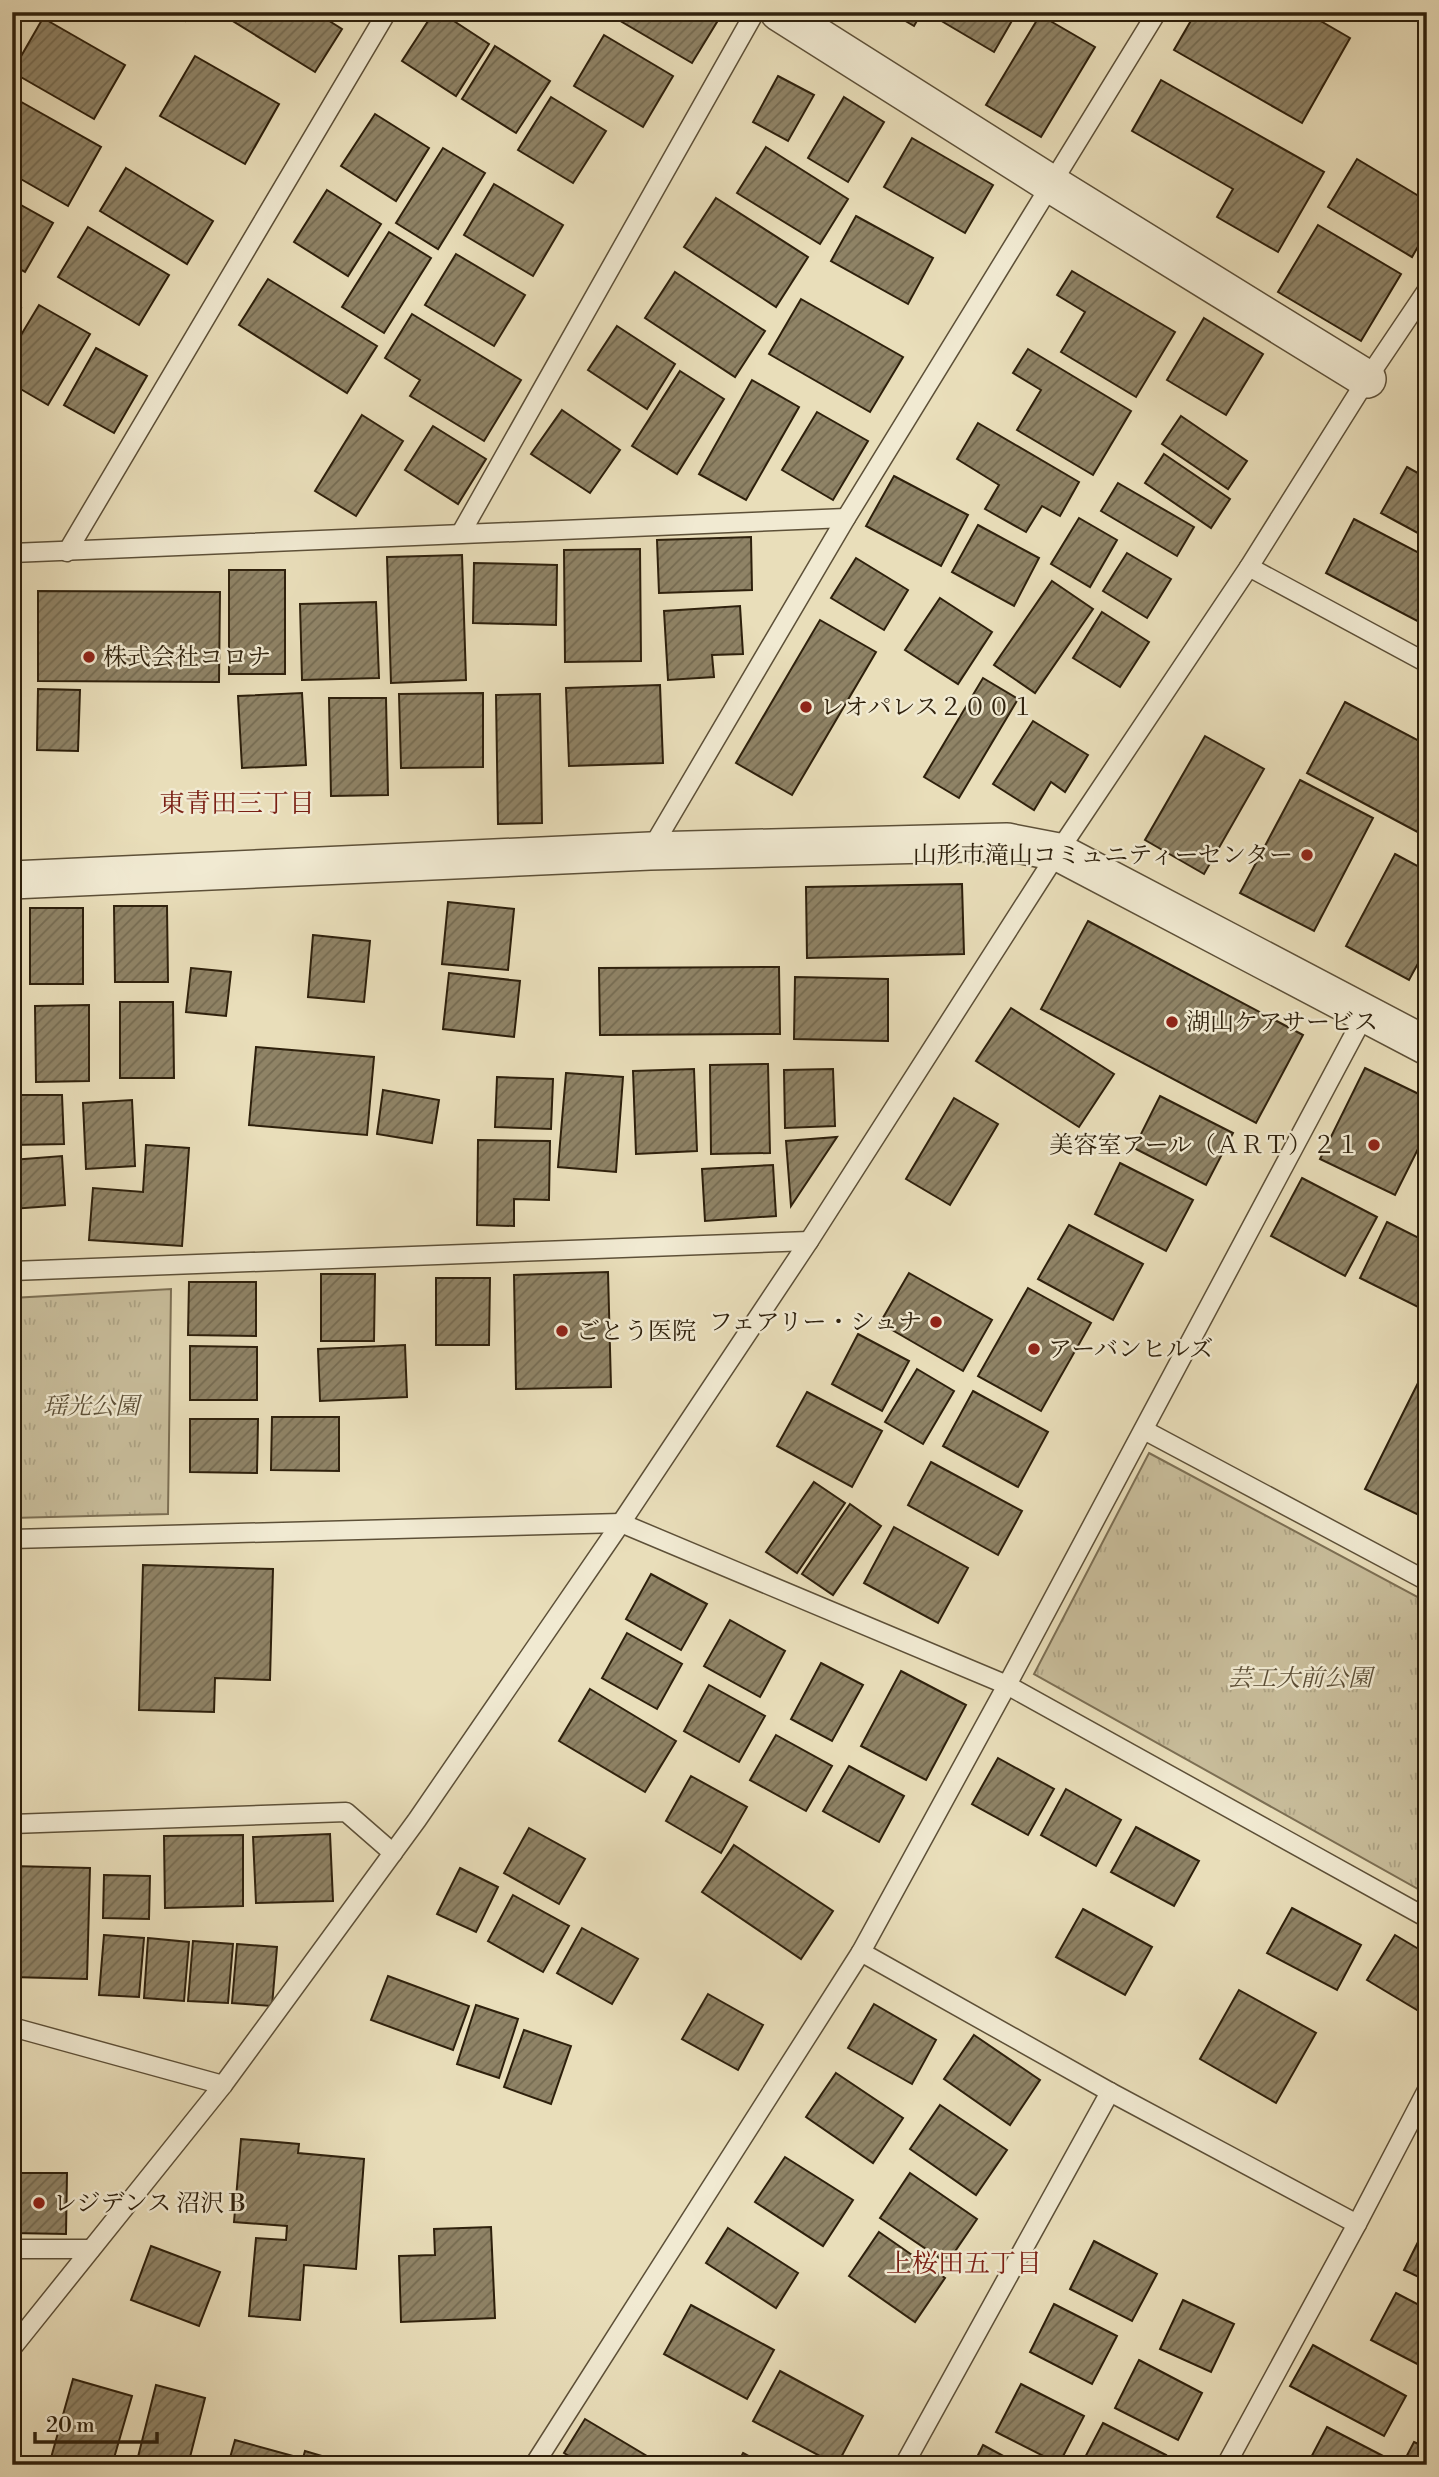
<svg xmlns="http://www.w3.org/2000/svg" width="1439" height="2477" viewBox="0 0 1439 2477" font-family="'Libre Bodoni','Noto Serif JP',serif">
<defs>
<pattern id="park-tufts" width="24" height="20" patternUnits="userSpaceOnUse" patternTransform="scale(1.75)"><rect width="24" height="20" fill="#c9be9c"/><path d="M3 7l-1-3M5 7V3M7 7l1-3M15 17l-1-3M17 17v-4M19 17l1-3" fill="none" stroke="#ada385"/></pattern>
<pattern id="building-hatch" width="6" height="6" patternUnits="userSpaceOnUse" patternTransform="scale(1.75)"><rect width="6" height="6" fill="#8f8366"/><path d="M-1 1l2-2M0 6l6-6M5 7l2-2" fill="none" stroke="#756b52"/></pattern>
</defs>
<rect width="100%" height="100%" fill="#e9deba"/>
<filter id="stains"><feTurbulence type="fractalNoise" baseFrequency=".00286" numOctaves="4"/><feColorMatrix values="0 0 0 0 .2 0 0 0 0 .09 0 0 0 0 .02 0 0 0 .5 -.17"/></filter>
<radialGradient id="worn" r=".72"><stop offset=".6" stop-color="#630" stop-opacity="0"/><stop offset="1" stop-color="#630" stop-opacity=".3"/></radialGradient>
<!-- park -->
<g fill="url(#park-tufts)" stroke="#7c6f54" stroke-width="2">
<polygon points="171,1289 168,1514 12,1518 12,1298"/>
<polygon points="1149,1453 1427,1602 1427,1894 1034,1674"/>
</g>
<!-- building -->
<g fill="url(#building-hatch)" stroke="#2e200c" stroke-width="2">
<polygon points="169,12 190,12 185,21"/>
<polygon points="224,12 315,12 342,29 315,72 223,15"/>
<polygon points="434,12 440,12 489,44 456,96 402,61"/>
<polygon points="605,12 711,12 720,17 692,63"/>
<polygon points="890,12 922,12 914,26"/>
<polygon points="942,12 1017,12 994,52 938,19"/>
<polygon points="1196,12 1305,12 1350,38 1302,123 1174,50"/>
<polygon points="1411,12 1427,12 1427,22"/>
<polygon points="1040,15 1095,47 1041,137 986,105"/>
<polygon points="43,18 125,65 94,119 12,72"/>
<polygon points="604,35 673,76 643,127 574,86"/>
<polygon points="495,46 550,81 516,133 462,99"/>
<polygon points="195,56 279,104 245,164 160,116"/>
<polygon points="778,76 814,95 788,141 753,122"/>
<polygon points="1161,80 1324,172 1278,252 1217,217 1233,189 1132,131"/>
<polygon points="551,97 606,131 573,183 518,150"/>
<polygon points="844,97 884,122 848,182 808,158"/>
<polygon points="16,99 101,147 68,206 12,174 12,105"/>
<polygon points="375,114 429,148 396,201 341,166"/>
<polygon points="912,138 993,185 965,233 884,187"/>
<polygon points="766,147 848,199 820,244 737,193"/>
<polygon points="443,148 485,173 438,249 396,223"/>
<polygon points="1357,159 1427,201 1427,231 1412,257 1328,207"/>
<polygon points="126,168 213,221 187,264 100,211"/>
<polygon points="494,184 563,225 533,276 464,235"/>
<polygon points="327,190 381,224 348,276 294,242"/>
<polygon points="716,198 808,257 776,307 684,247"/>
<polygon points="12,200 53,223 25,272 12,265"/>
<polygon points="856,216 933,258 908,304 831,261"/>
<polygon points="1318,225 1401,274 1361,341 1278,292"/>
<polygon points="88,227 169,275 139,325 58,277"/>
<polygon points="389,232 431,258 384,333 342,307"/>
<polygon points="456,254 525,295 494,346 425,305"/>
<polygon points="1072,271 1175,332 1136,397 1061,352 1085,312 1057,295"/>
<polygon points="675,272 765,331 735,377 645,318"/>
<polygon points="268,279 377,346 347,393 239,325"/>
<polygon points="801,299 903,357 870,412 769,354"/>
<polygon points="12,303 21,308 12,323"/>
<polygon points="39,305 90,334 48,405 12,384 12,350"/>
<polygon points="412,314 521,380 484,441 410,396 420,380 385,358"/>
<polygon points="1204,318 1263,354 1226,415 1167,380"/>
<polygon points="617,326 675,364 647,409 588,370"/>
<polygon points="96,348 147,376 114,433 64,405"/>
<polygon points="1028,349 1131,411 1093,475 1017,430 1041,390 1013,373"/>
<polygon points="680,371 724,399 677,474 632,446"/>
<polygon points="752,380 799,407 746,500 699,474"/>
<polygon points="562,410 620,450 590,493 531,454"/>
<polygon points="817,412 868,441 833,500 782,470"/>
<polygon points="362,415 403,441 356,516 315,491"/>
<polygon points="1181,416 1247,461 1228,489 1162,444"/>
<polygon points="978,423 1079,482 1060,516 1042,506 1026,532 985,509 999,485 957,459"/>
<polygon points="433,426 486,459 458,504 405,470"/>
<polygon points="1164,454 1230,499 1211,528 1145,483"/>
<polygon points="1407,467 1427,478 1427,538 1381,513"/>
<polygon points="894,476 968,515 941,566 866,526"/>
<polygon points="1118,483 1194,527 1177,556 1101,511"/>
<polygon points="1079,518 1117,540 1090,587 1051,564"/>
<polygon points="1354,519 1427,557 1427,618 1423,624 1326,573"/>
<polygon points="978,525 1039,558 1014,606 952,572"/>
<polygon points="751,537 752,590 659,593 657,540"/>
<polygon points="640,549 641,661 565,662 564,550"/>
<polygon points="1127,553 1171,579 1147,618 1103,591"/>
<polygon points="462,555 466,680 391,683 387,557"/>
<polygon points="856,558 908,590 884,630 831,598"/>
<polygon points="474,563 557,565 556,625 473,623"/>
<rect x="229" y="570" width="56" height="104"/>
<polygon points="1052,581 1093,609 1035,693 994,665"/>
<polygon points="38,591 220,592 219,682 38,681"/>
<polygon points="940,598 992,632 958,684 905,650"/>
<polygon points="376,602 379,678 302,680 300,604"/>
<polygon points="740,606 743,654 712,655 714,677 668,680 664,611"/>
<polygon points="1102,612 1149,642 1120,687 1073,658"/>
<polygon points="820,620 876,652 792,795 736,763"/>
<polygon points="983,678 1018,699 959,798 924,777"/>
<polygon points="660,685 663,763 569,766 566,688"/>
<polygon points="38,689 80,690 78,751 37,750"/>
<polygon points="12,690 20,690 18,755 12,755"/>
<polygon points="302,693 306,765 242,768 238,696"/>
<polygon points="483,693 483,767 401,768 399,694"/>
<polygon points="540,694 542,823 498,824 496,695"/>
<polygon points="329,698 386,698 388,795 331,796"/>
<polygon points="1345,702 1427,745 1427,837 1307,773"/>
<polygon points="1033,721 1088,755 1065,792 1051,782 1034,810 993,784"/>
<polygon points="1205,736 1264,769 1204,874 1145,840"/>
<polygon points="12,767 17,767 16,832 12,832"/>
<polygon points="1300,780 1373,818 1314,931 1240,893"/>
<polygon points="1395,854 1427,871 1427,947 1409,980 1346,946"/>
<polygon points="962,884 964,954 807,958 806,887"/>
<polygon points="448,902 514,909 508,970 442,964"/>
<polygon points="114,906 167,906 168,982 115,982"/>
<rect x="30" y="908" width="53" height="76"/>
<polygon points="1088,921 1303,1035 1256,1123 1041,1009"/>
<polygon points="313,935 370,941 364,1002 308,997"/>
<polygon points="779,967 780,1034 600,1035 599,968"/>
<polygon points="191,968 231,972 226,1016 186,1012"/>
<polygon points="449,973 520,981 514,1037 443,1029"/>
<polygon points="795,977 888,979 888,1041 794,1039"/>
<polygon points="120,1002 173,1002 174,1078 120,1078"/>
<polygon points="89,1005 89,1081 36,1082 35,1006"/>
<polygon points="1011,1008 1114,1074 1079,1127 976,1061"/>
<polygon points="256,1047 374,1057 367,1135 249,1125"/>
<polygon points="768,1064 770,1153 711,1154 710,1065"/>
<polygon points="1365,1068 1427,1098 1427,1131 1395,1195 1320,1159"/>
<polygon points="694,1069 697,1151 636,1154 633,1071"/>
<polygon points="833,1069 835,1126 785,1128 784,1070"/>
<polygon points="566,1073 623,1077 616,1172 558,1167"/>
<polygon points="497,1077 553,1079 551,1129 495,1127"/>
<polygon points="383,1090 439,1100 432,1143 377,1134"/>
<polygon points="12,1095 62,1095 64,1144 12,1145"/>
<polygon points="1160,1096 1233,1133 1206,1185 1134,1148"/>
<polygon points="954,1098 998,1124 950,1205 906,1179"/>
<polygon points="132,1100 135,1166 86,1169 83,1103"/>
<polygon points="837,1137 791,1206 786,1141"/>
<polygon points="478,1140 550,1141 549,1200 514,1199 514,1226 477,1225"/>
<polygon points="146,1145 189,1148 182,1246 89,1240 93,1188 143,1192"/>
<polygon points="62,1156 65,1205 12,1209 12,1160"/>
<polygon points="1120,1163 1193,1200 1166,1251 1095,1214"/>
<polygon points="773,1165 776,1216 705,1221 702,1169"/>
<polygon points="1302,1178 1377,1217 1345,1276 1271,1236"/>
<polygon points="1387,1222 1427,1242 1427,1300 1422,1309 1360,1278"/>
<polygon points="1069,1225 1143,1264 1113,1320 1038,1279"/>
<polygon points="608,1272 611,1387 516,1389 514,1275"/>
<polygon points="909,1273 992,1320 963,1371 880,1323"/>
<polygon points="321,1274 375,1274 374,1341 321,1341"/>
<polygon points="436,1278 490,1278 489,1345 436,1345"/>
<polygon points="189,1282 256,1282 256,1336 188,1335"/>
<polygon points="1028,1288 1091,1323 1041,1411 978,1376"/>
<polygon points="858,1334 909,1361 882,1411 832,1384"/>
<polygon points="405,1345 407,1397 320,1401 318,1349"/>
<polygon points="190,1346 257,1347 257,1400 190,1400"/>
<polygon points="1427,1365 1427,1519 1365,1489"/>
<polygon points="917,1369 954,1391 923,1444 885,1422"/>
<polygon points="973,1391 1048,1432 1018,1487 943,1446"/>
<polygon points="807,1392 882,1431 852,1487 777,1446"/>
<polygon points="272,1417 339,1417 339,1471 271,1470"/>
<polygon points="190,1419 258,1419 257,1473 190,1472"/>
<polygon points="931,1462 1022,1511 998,1555 908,1505"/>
<polygon points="814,1482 845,1503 797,1573 766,1552"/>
<polygon points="850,1504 881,1526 833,1595 802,1574"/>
<polygon points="894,1527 968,1568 938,1623 864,1583"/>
<polygon points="143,1565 273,1569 270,1680 215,1678 214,1712 139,1710"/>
<polygon points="651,1574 707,1604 681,1650 626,1619"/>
<polygon points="730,1620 785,1651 760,1697 704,1666"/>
<polygon points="627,1633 682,1664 657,1709 602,1678"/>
<polygon points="821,1663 863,1685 832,1741 791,1719"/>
<polygon points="901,1671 966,1705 926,1780 861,1746"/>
<polygon points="709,1685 765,1716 739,1762 684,1731"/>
<polygon points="590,1689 676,1741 645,1792 559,1741"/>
<polygon points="776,1735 832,1766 806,1811 750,1780"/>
<polygon points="998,1758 1054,1789 1028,1835 972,1804"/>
<polygon points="849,1766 904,1796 879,1842 823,1811"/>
<polygon points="691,1776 747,1807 721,1853 666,1821"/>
<polygon points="1066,1789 1121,1820 1096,1866 1041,1835"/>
<polygon points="1136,1827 1199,1861 1174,1906 1111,1872"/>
<polygon points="529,1828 585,1859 559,1904 504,1873"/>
<polygon points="330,1834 333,1901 256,1903 253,1837"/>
<polygon points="243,1835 243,1906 165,1908 164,1836"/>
<polygon points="734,1845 833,1911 801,1959 702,1892"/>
<polygon points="12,1866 90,1868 87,1979 12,1977"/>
<polygon points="460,1868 498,1887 476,1932 437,1914"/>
<polygon points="104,1875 150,1876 149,1919 103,1918"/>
<polygon points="513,1895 569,1926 543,1972 488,1941"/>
<polygon points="1292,1908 1361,1945 1337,1990 1267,1953"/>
<polygon points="1083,1909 1152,1947 1125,1995 1056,1957"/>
<polygon points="582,1928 638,1959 612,2004 557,1973"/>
<polygon points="104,1935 144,1938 139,1997 99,1995"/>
<polygon points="1395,1935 1427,1954 1427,2016 1367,1980"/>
<polygon points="148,1938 189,1942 184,2001 144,1998"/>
<polygon points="193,1941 233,1944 228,2003 188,2001"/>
<polygon points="237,1944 277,1947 272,2006 232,2003"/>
<polygon points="388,1976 469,2006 453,2050 371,2020"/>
<polygon points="1239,1990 1316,2033 1276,2103 1200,2059"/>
<polygon points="708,1994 763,2025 738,2070 682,2039"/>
<polygon points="874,2004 936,2040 912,2084 848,2048"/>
<polygon points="476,2005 518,2019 499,2078 457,2064"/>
<polygon points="524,2030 571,2046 551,2104 504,2087"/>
<polygon points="974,2035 1040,2080 1010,2125 944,2079"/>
<polygon points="836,2073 903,2118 873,2163 806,2117"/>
<polygon points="940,2105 1007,2150 976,2195 910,2149"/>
<polygon points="241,2139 299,2144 298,2153 364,2159 356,2269 304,2265 300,2320 249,2316 256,2238 286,2240 287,2226 234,2222"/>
<polygon points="785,2157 853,2200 823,2246 755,2202"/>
<polygon points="12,2173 67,2173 66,2234 12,2233"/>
<polygon points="910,2173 977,2219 947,2263 880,2218"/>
<polygon points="1427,2224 1427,2281 1404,2270"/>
<polygon points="491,2227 495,2318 401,2322 399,2256 435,2255 434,2229"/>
<polygon points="728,2228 798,2273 776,2308 706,2263"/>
<polygon points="879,2232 945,2278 915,2322 849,2276"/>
<polygon points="1094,2241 1157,2274 1132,2321 1070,2289"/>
<polygon points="151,2246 220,2272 199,2326 131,2300"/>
<polygon points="1396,2293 1427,2309 1427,2369 1371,2340"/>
<polygon points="1183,2300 1234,2324 1211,2372 1160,2349"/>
<polygon points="1054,2304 1117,2336 1092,2384 1030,2352"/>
<polygon points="691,2305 774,2350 747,2399 664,2354"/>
<polygon points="1313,2345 1406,2396 1384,2436 1290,2386"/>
<polygon points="1139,2360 1202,2393 1178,2440 1115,2408"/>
<polygon points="780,2371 863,2416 837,2465 753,2421"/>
<polygon points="73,2379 132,2396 112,2465 49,2465"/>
<polygon points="1021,2384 1084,2416 1059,2464 996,2432"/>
<polygon points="156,2385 205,2398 188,2465 136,2465"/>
<polygon points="585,2419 662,2465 584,2465 564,2453"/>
<polygon points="1103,2423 1166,2455 1160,2465 1081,2465"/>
<polygon points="1327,2427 1389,2459 1386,2465 1307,2465"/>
<polygon points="235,2440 293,2456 291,2465 228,2465"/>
<polygon points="1414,2442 1427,2448 1427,2465 1402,2465"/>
<polygon points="983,2445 1020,2465 973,2465"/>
<polygon points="305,2451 352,2465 301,2465"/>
<polygon points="743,2453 765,2465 737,2465"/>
</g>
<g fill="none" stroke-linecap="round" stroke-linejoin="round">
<!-- service casing -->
<g stroke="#5d5038" stroke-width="21">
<g id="service">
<polyline points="461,533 755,12"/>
<polyline points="67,552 387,12"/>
<polyline points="12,553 846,518"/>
<polyline points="1249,567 1427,663"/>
<polyline points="650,851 846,518 1157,12"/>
<polyline points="12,1271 809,1241"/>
<polyline points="1144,1430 1427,1581"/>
<polyline points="12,1539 621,1523 1007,1685 1427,1918"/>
<polyline points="12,1824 346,1812 393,1853"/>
<polyline points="861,1952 1110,2092 1357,2224"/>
<polyline points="12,2027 223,2085"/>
<polyline points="12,2249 91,2249"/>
<polyline points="12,2348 223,2085 417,1820 621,1523 809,1241 1058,852 1249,567 1367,379 1427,290"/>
<polyline points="534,2465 861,1952 1007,1685 1365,1014"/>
<polyline points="904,2465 1110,2092"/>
<polyline points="1226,2465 1357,2224 1427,2090"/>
</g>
</g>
<!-- minor casing -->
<g stroke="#5d5038" stroke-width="40">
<g id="minor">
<polyline points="779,12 1051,184 1367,379"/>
<polyline points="12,880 650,851 1007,842 1058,852 1427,1046"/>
</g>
</g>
<!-- service -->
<use href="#service" stroke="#f1ead2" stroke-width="18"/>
<!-- minor -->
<use href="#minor" stroke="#f1ead2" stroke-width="37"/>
</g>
<!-- markers -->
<g fill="#8f2418" stroke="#f1ead2" stroke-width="2.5">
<circle cx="89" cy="657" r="7"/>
<circle cx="806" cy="707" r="7"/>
<circle cx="1307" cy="855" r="7"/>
<circle cx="1172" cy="1022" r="7"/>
<circle cx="1374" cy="1145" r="7"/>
<circle cx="936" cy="1322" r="7"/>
<circle cx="562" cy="1331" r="7"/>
<circle cx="1034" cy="1349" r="7"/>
<circle cx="39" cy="2203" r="7"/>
</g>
<g text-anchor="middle" stroke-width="5" stroke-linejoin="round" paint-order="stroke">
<!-- poi labels -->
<g font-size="24" fill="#2e200c" stroke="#f1ead2" text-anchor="start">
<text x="103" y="665">株式会社コロナ</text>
<text x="820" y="715">レオパレス２００１</text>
<text x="1293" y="863" text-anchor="end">山形市滝山コミュニティーセンター</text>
<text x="1186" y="1030">湖山ケアサービス</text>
<text x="1360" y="1153" text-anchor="end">美容室アール（ＡＲＴ）２１</text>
<text x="922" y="1330" text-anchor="end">フェアリー・シュナ</text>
<text x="576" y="1339">ごとう医院</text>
<text x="1048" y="1357">アーバンヒルズ</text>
<text x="53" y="2211">レジデンス 沼沢 B</text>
</g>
<!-- park labels -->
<g font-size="24" font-style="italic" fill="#5c4f37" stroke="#f1ead2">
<text x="91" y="1414">瑶光公園</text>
<text x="1300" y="1686">芸工大前公園</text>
</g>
<!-- neighbourhood labels -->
<g font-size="26" fill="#7a1f14" stroke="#f1ead2">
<text x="237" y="812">東青田三丁目</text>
<text x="964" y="2272">上桜田五丁目</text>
</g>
</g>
<!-- margin -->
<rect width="1439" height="2477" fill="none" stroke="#e9deba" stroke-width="42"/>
<rect x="14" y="14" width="1411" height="2449" fill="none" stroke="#2e200c" stroke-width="3.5"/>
<rect x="21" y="21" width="1397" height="2435" fill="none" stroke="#2e200c" stroke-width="2"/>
<!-- scale -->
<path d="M35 2432v10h122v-10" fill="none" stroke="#2e200c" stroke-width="3.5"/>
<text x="46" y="2432" font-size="21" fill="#2e200c" stroke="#f1ead2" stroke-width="5" paint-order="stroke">20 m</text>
<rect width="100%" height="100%" filter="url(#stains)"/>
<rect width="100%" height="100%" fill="url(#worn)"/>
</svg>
